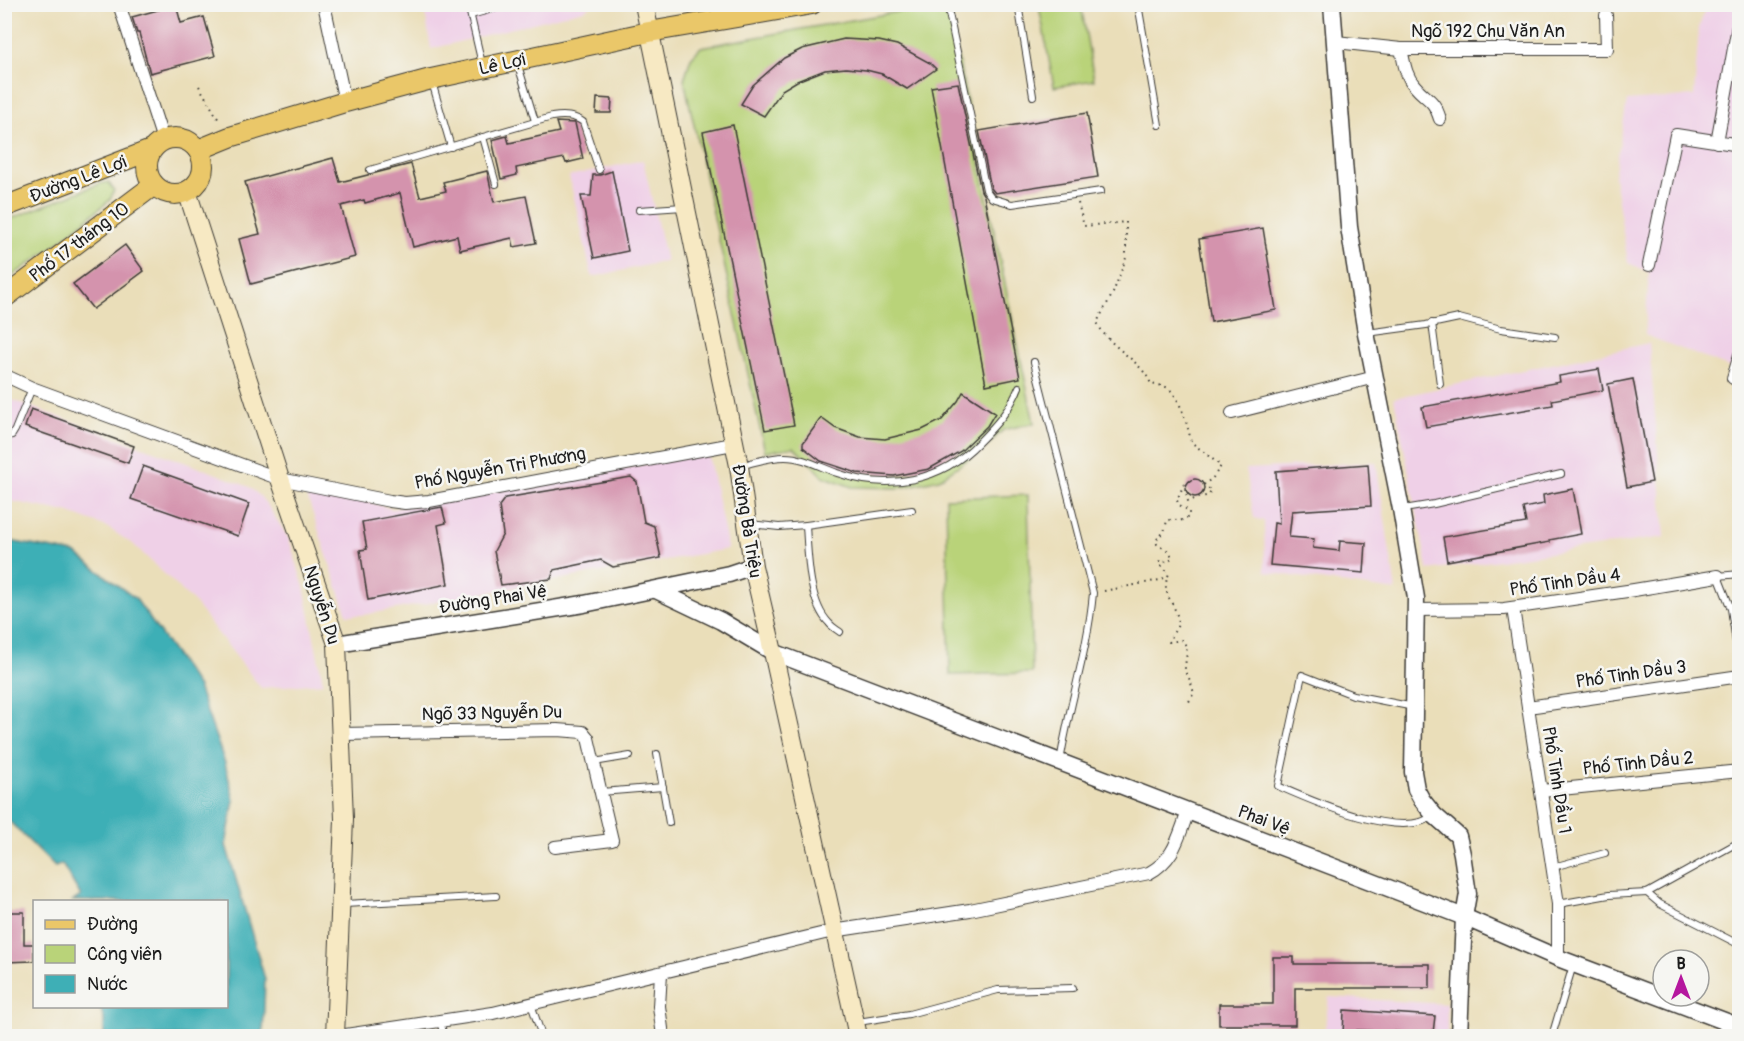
<svg xmlns="http://www.w3.org/2000/svg" width="1744" height="1041" viewBox="0 0 1744 1041" font-family="Pangolin,sans-serif">
<rect width="100%" height="100%" fill="#f6f6f2"/>
<filter id="ink" filterUnits="userSpaceOnUse"><feTurbulence type="fractalNoise" baseFrequency=".0167" numOctaves="2"/><feDisplacementMap in="SourceGraphic" scale="12" xChannelSelector="R" yChannelSelector="G"/><feConvolveMatrix kernelMatrix="1 2 1 2 8 2 1 2 1" color-interpolation-filters="sRGB"/></filter>
<filter id="wash" filterUnits="userSpaceOnUse"><feTurbulence type="fractalNoise" baseFrequency=".008" numOctaves="4" result="noise"/><feDisplacementMap in="SourceGraphic" scale="24" xChannelSelector="R" yChannelSelector="G"/><feGaussianBlur stdDeviation="1.35" result="paint"/><feColorMatrix in="noise" values="0 0 0 0 0 0 0 0 0 0 0 0 0 0 0 0 0 1.4 0 .05"/><feComposite in="paint" operator="in"/></filter>
<g filter="url(#wash)">
<rect width="100%" height="100%" fill="#eadeb9"/>
<!-- built -->
<g fill="#efd0e7">
<polygon points="424,5 592,5 584,10 431,49"/>
<polygon points="1706,5 1739,5 1739,371 1645,335 1649,272 1628,263 1614,177 1627,101 1694,96 1699,28"/>
<polygon points="643,160 666,261 592,277 569,176"/>
<polygon points="1649,343 1665,537 1428,570 1394,398"/>
<polygon points="4,397 214,473 249,487 260,496 268,506 289,539 304,587 323,683 261,688 192,600 134,545 107,527 67,512 5,500"/>
<polygon points="708,453 728,549 363,615 347,615 305,490 367,501 392,509"/>
<polygon points="1376,462 1396,591 1265,572 1264,521 1254,518 1246,469"/>
<polygon points="1329,997 1447,1004 1447,1036 1324,1036"/>
</g>
<!-- green -->
<g fill="#b9d379" stroke="#6a784a" stroke-width="1.5">
<polygon points="936,5 947,5 1034,423 1003,430 986,447 939,479 901,488 852,487 823,476 794,447 765,452 684,79 691,58 701,47"/>
<polygon points="1047,5 1081,5 1094,80 1054,87 1039,6"/>
<polygon points="108,182 114,190 110,200 50,249 5,281 5,221 99,184"/>
<polygon points="1028,495 1032,673 950,675 946,498"/>
</g>
<!-- water -->
<polygon fill="#3eafb6" stroke="#2d6669" stroke-width="1.5" points="4,540 75,553 136,599 198,687 225,763 234,800 226,845 265,979 263,1036 104,1036 104,1019 100,1007 226,1006 226,902 73,901 81,896 62,864 55,867 5,817"/>
<g id="blocks">
<!-- building -->
<g fill="#d493ad">
<polygon points="176,5 181,23 204,17 215,56 150,73 139,33 137,33 132,17"/>
<polygon points="844,39 879,41 897,45 930,63 936,69 907,89 882,74 866,70 846,68 825,70 797,81 782,90 764,116 741,104 753,85 784,58 802,49"/>
<polygon points="958,83 981,191 984,196 1020,378 986,385 931,87"/>
<polygon points="597,98 612,99 611,113 596,113"/>
<polygon points="1087,113 1098,177 995,193 991,188 979,131"/>
<polygon points="556,122 575,123 583,159 566,163 564,158 516,168 517,175 501,179 492,140 507,136 509,143 559,132"/>
<polygon points="733,125 794,425 765,430 703,132"/>
<polygon points="333,158 340,182 411,164 420,197 446,191 443,182 487,171 494,202 526,196 536,243 514,247 512,238 460,250 457,236 413,247 400,193 365,203 364,200 341,206 355,257 251,284 239,239 260,234 245,182"/>
<polygon points="612,171 628,251 594,258 581,196 591,196 593,175 600,175"/>
<polygon points="1263,228 1276,310 1211,322 1199,239"/>
<polygon points="125,245 144,271 93,309 73,284"/>
<polygon points="1599,369 1603,390 1552,400 1553,405 1426,427 1422,407 1560,382 1559,376"/>
<polygon points="1633,379 1652,482 1627,487 1608,384"/>
<polygon points="963,392 995,413 987,426 961,451 929,469 894,476 857,473 821,461 803,447 803,443 821,418 835,428 860,437 885,439 922,430 942,420 958,401"/>
<polygon points="31,409 134,446 128,463 25,427"/>
<polygon points="1368,464 1371,506 1292,511 1289,537 1314,539 1313,548 1339,551 1340,541 1366,543 1364,573 1270,565 1274,523 1279,524 1276,471"/>
<polygon points="143,466 249,504 238,536 131,499"/>
<polygon points="631,477 637,482 644,522 654,526 661,558 613,567 601,560 554,570 551,579 501,585 494,551 503,534 499,506 505,498"/>
<circle cx="1195" cy="488" r="9"/>
<polygon points="1573,489 1581,534 1549,540 1550,542 1447,561 1443,537 1526,523 1523,508 1544,504 1543,495"/>
<polygon points="442,507 446,523 438,525 448,584 368,600 360,550 367,549 362,522"/>
<polygon points="4,912 24,912 24,944 34,944 34,961 4,962"/>
<polygon points="1273,957 1294,957 1294,964 1430,964 1430,988 1295,988 1295,1025 1219,1025 1219,1004 1273,1004"/>
<polygon points="1344,1010 1435,1016 1433,1033 1357,1030 1357,1036 1343,1036"/>
</g>
</g>
</g>
<g filter="url(#ink)">
<use href="#blocks" fill-opacity="0" stroke="#3b3934" stroke-width="1.5"/>
<g fill="none" stroke-linecap="round" stroke-linejoin="round">
<!-- service casing -->
<g stroke="#3b3934" stroke-width="8">
<g id="service">
<polyline points="468,4 482,64"/>
<polyline points="947,4 986,190 992,198 1012,204 1101,191"/>
<polyline points="1018,4 1033,96"/>
<polyline points="1138,4 1159,125"/>
<polyline points="471,15 511,4"/>
<polyline points="518,65 535,121"/>
<polyline points="432,82 451,147"/>
<polyline points="483,137 496,184"/>
<path d="M 370,170 L 552,117 C 563,115 574,115 583,122 L 599,170"/>
<polyline points="639,210 683,207"/>
<polyline points="1432,323 1440,384"/>
<polyline points="1367,333 1426,325 1459,318 1501,329 1555,337"/>
<path d="M 1034,362 L 1093,593 C 1088,650 1069,705 1060,762"/>
<polyline points="4,438 12,435 15,430 32,388"/>
<path d="M 740,466 C 754,462 769,457 785,457 C 803,457 820,467 837,473 C 888,491 941,482 979,442 C 996,425 1010,410 1019,387"/>
<polyline points="1404,509 1434,504 1561,474"/>
<polyline points="750,524 779,527 806,525 912,510"/>
<path d="M 806,525 C 808,553 808,602 829,623 C 832,627 836,629 840,632"/>
<polyline points="1740,574 1718,576 1731,609 1740,669"/>
<path d="M 1414,707 L 1353,695 L 1302,675 L 1278,786 C 1312,801 1403,842 1434,815"/>
<polyline points="657,754 669,823"/>
<polyline points="594,762 630,756"/>
<polyline points="601,792 663,787"/>
<polyline points="1553,867 1605,853"/>
<polyline points="1647,893 1660,904 1740,945"/>
<polyline points="344,904 496,896"/>
<polyline points="1558,904 1609,895 1647,893 1739,842"/>
<polyline points="531,1004 542,1036"/>
<polyline points="440,1021 444,1036"/>
<polyline points="858,1022 909,1014 998,990 1073,988"/>
<polyline points="1552,1036 1573,965"/>
</g>
</g>
<!-- minor casing -->
<g stroke="#3b3934" stroke-width="14">
<g id="minor">
<polyline points="119,4 163,140"/>
<polyline points="324,4 345,102"/>
<polyline points="1336,42 1401,49 1607,49 1606,15"/>
<path d="M 1401,49 C 1404,61 1405,75 1414,85 C 1427,101 1433,97 1440,119"/>
<polyline points="1717,142 1740,15"/>
<polyline points="1649,265 1676,135 1740,145"/>
<polyline points="1740,355 1733,378 1740,380"/>
<polyline points="4,375 32,388 280,479 390,501 405,503 429,501 733,444"/>
<polyline points="1232,413 1375,377"/>
<polyline points="1513,608 1558,904 1558,958"/>
<polyline points="1415,610 1504,609 1634,590 1718,576"/>
<polyline points="1528,707 1740,676"/>
<polyline points="341,734 558,730 583,732 588,738 612,840 555,847"/>
<polyline points="1541,791 1740,771"/>
<polyline points="661,973 659,1006 663,1036"/>
<path d="M 339,1036 L 493,1013 L 833,931 L 970,910 L 1149,873 C 1175,859 1178,837 1188,812"/>
</g>
</g>
<!-- tertiary casing -->
<g stroke="#3b3934" stroke-width="19">
<g id="tertiary">
<polyline points="1332,4 1349,227 1366,333 1401,509 1416,598 1413,772 1416,789 1422,800 1434,815 1458,836 1462,854 1468,894 1464,917 1459,1036"/>
<polyline points="656,590 721,621 773,652 1464,917 1558,958 1740,1027"/>
<polyline points="337,644 584,604 729,574 753,566"/>
</g>
</g>
<!-- secondary casing -->
<g stroke="#3b3934" stroke-width="20">
<g id="secondary">
<polyline points="644,4 739,466 753,566 773,652 858,1036"/>
<polyline points="187,191 280,479 337,644 344,819 335,1036"/>
</g>
</g>
<!-- primary casing -->
<g stroke="#3b3934" stroke-width="22">
<g id="primary">
<circle cx="175" cy="166" r="28"/>
<polyline points="198,150 230,137 345,102 431,79 649,32 812,4"/>
<polyline points="4,207 151,150"/>
<polyline points="4,298 154,185"/>
</g>
</g>
<!-- path -->
<g stroke="#3b3934" stroke-width="2" stroke-dasharray="1.5 4.5" stroke-linecap="butt">
<polyline points="199,86 220,122"/>
<path d="M 1078,203 L 1084,226 L 1126,222 L 1126,258 L 1113,293 L 1097,322 C 1108,348 1141,359 1151,384 C 1156,385 1161,385 1166,387 C 1179,392 1189,430 1191,442 L 1221,466 L 1212,479 L 1204,484 L 1211,491 L 1209,495 L 1188,501 L 1184,484"/>
<path d="M 1184,484 L 1177,500 L 1178,504 L 1189,511 L 1189,517 L 1180,521 L 1173,519 L 1167,521 L 1164,532 L 1156,540 L 1157,544 C 1163,549 1171,549 1172,559 L 1168,562 L 1160,561 L 1159,563 L 1169,574 C 1159,593 1176,603 1178,620 C 1179,629 1171,633 1169,642 L 1182,640 C 1191,649 1184,661 1185,672 L 1190,680 L 1194,693 L 1187,705"/>
<polyline points="1104,591 1160,580 1166,577"/>
</g>
<!-- service -->
<use href="#service" stroke="#fff" stroke-width="6"/>
<!-- minor -->
<use href="#minor" stroke="#fff" stroke-width="12"/>
<!-- tertiary -->
<use href="#tertiary" stroke="#fff" stroke-width="16"/>
<!-- secondary -->
<use href="#secondary" stroke="#f7e9c3" stroke-width="18"/>
<!-- primary -->
<use href="#primary" stroke="#eac769" stroke-width="20"/>
</g>
</g>
<g text-anchor="middle" stroke-width="5" stroke-linejoin="round" paint-order="stroke">
<!-- street labels -->
<g font-size="18" fill="#1c1c1c" stroke="#f6f6f2">
<text x="1488" y="37">Ngõ 192 Chu Văn An</text>
<text transform="translate(502 64) rotate(-12)" y="6">Lê Lợi</text>
<text transform="translate(78 179) rotate(-21)" y="6">Đường Lê Lợi</text>
<text transform="translate(79 242) rotate(-37)" y="6">Phố 17 tháng 10</text>
<text transform="translate(500 468) rotate(-10)" y="6">Phố Nguyễn Tri Phương</text>
<text transform="translate(747 521) rotate(81)" y="6">Đường Bà Triệu</text>
<text transform="translate(1565 582) rotate(-8)" y="6">Phố Tinh Dầu 4</text>
<text transform="translate(493 599) rotate(-9)" y="6">Đường Phai Vệ</text>
<text transform="translate(322 605) rotate(72)" y="6">Nguyễn Du</text>
<text transform="translate(1631 674) rotate(-8)" y="6">Phố Tinh Dầu 3</text>
<text transform="translate(492 713) rotate(-1)" y="6">Ngõ 33 Nguyễn Du</text>
<text transform="translate(1638 763) rotate(-6)" y="6">Phố Tinh Dầu 2</text>
<text transform="translate(1557 780) rotate(81)" y="6">Phố Tinh Dầu 1</text>
<text transform="translate(1264 820) rotate(21)" y="6">Phai Vệ</text>
</g>
</g>
<!-- margin -->
<rect width="1744" height="1041" fill="none" stroke="#f6f6f2" stroke-width="24"/>
<!-- legend -->
<rect x="33" y="900" width="195" height="108" fill="#f6f6f2" stroke="#9f9f9c" stroke-width="1.5"/>
<rect x="45" y="920" width="30" height="9" fill="#eac769" stroke="#9f9f9c" stroke-width="1.5"/>
<text x="87" y="930" font-size="18" fill="#1c1c1c">Đường</text>
<rect x="45" y="945" width="30" height="18" fill="#b9d379" stroke="#9f9f9c" stroke-width="1.5"/>
<text x="87" y="960" font-size="18" fill="#1c1c1c">Công viên</text>
<rect x="45" y="975" width="30" height="18" fill="#3eafb6" stroke="#9f9f9c" stroke-width="1.5"/>
<text x="87" y="990" font-size="18" fill="#1c1c1c">Nước</text>
<!-- north arrow -->
<g transform="translate(1681 978)"><circle r="28" fill="#f6f6f2" stroke="#9f9f9c" stroke-width="1.5"/>
<path d="M0-4.5L10 22L0 15L-10 22Z" fill="#b5179e"/>
<text y="-9" font-size="16" font-weight="bold" text-anchor="middle" fill="#1c1c1c">B</text>
</g>
</svg>
